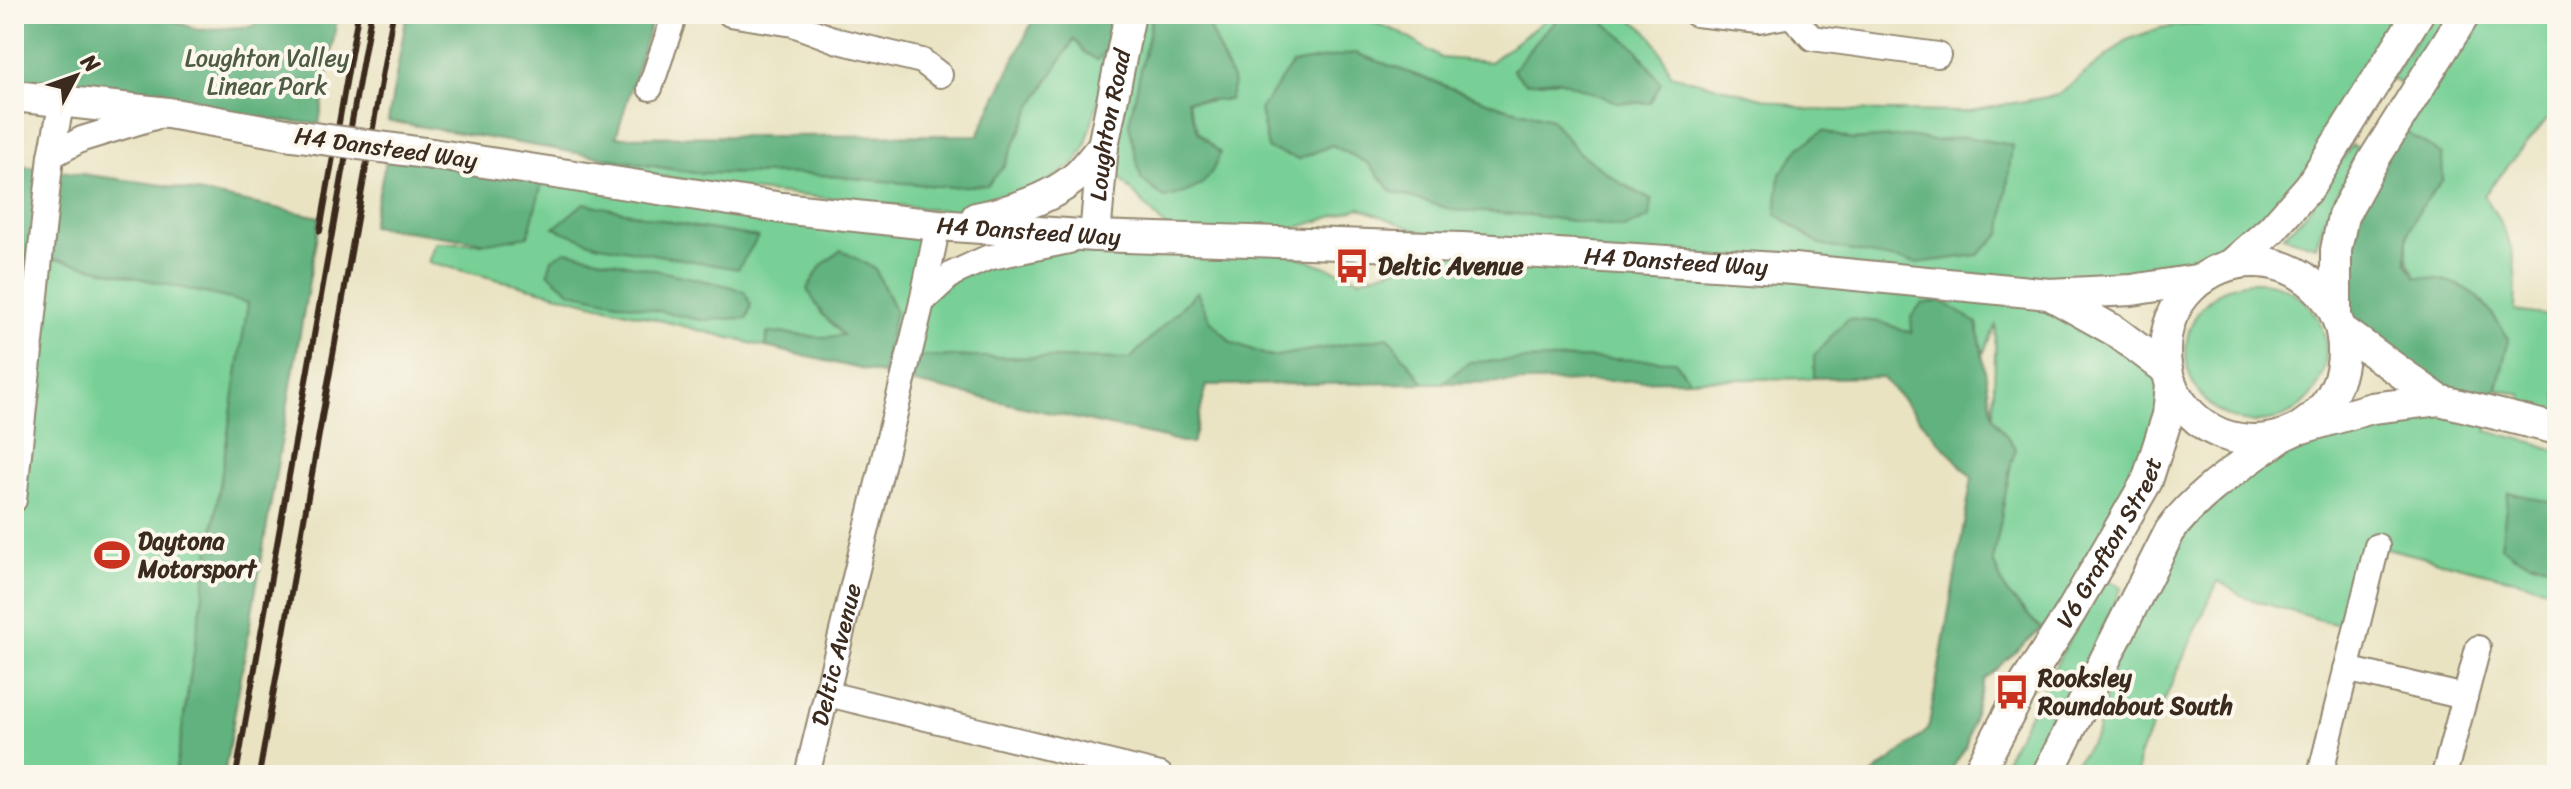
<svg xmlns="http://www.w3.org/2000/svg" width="2571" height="789" viewBox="0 0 2571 789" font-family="Sriracha,sans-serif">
<rect width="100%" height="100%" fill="#fbf7ec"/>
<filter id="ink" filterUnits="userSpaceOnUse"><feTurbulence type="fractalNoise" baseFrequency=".0125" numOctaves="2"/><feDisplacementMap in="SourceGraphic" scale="16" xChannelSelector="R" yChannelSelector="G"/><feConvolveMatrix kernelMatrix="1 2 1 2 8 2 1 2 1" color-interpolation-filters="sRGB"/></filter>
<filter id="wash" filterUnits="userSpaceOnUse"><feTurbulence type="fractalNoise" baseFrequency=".006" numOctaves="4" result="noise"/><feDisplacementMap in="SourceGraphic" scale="32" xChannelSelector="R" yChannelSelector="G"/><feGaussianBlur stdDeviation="1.8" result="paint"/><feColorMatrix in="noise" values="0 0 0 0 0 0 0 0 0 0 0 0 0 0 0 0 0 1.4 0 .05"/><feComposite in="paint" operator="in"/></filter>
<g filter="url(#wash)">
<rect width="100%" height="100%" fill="#e9e3c2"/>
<!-- green -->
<g fill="#78d096" stroke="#5a7d5a" stroke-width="2" fill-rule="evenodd">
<path d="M 1112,14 L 1122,14 L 1085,147 L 1076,163 L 1010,205 L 952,211 L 747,190 L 611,168 L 607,159 L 695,173 L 808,174 L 1004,166 L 1032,106 L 1074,39 L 1084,52 L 1097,60 C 1111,48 1113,32 1112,14 Z"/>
<path d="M 1140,14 L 1153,14 L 1129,124 L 1198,132 L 1187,100 L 1210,102 L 1217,49 L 1203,14 L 1351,14 L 1399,32 L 1441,58 L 1490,62 L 1553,14 L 1564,14 L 1543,33 L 1513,70 L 1525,83 L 1559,80 L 1617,102 L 1649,103 L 1636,48 L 1606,24 L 1601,14 C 1643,14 1657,39 1671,75 L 1810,110 L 1965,112 L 2058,95 L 2127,40 L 2160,28 L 2276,14 L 2418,14 L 2310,186 L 2232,264 L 2202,279 L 2051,294 L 2167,370 L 2168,415 L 2071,612 L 2041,629 L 2006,592 L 1993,561 L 2011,463 L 2016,449 L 1993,417 L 1996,324 L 1983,354 L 1977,323 L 1912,333 L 1880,322 L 1814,356 L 1814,378 L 1689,380 L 1675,361 L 1470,362 L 1442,383 L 1424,383 L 1388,337 L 1271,357 L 1231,342 L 1210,320 L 1197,292 L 1130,359 L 907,356 L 901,380 L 882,374 L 895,310 L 875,269 L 822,314 L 844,335 L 819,340 L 787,333 L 767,334 L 766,347 L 428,262 L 435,243 L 488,243 L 545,172 L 938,225 L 922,300 L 987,258 L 1176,238 L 1117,175 L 1118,136 ZM 1355,53 L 1503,107 L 1551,119 L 1578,152 L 1622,184 L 1651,200 L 1528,215 L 1454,210 L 1393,192 L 1368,163 L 1332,145 L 1299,159 ZM 1823,131 L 1852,140 L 1886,138 L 1937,141 L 1965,137 L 2012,145 L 1978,255 ZM 1360,208 L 1461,248 L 1360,279 L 1254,241 ZM 555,227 L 695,227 L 757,237 Z"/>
<polygon points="2431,14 2450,14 2403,85 2391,79"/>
<path d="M 2481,14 L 2557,14 L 2557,107 L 2484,195 C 2513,240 2518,257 2515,311 L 2557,317 L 2557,429 L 2519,419 L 2522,395 L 2497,389 L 2509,339 C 2482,297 2468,279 2416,277 C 2392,240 2419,207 2443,179 L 2394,124 L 2435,86 Z"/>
<path d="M 2352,145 L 2362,150 C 2344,181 2326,210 2316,246 L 2283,236 L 2304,216 Z"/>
<polygon points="14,256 60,260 249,303 175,775 14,775"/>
<circle cx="2256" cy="352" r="70"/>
<polygon points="2372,408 2490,415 2486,431 2536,443 2557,451 2557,504 2547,503 2511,555 2536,564 2557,565 2557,587 2551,589 2378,546 2355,630 2246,598 2218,581 2139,756 2137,775 2066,775 2096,736 2123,622 2170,531 2285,435"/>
<polygon points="2103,577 2122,587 2032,775 1997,775"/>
</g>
<!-- forest -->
<g fill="#62b27f" stroke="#4e6e4e" stroke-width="2">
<polygon points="14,14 154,14 199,30 254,26 257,14 338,14 319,124 14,96"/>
<path d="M 407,14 L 654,14 L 616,137 L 978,135 L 1036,14 L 1112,14 C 1113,32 1111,48 1097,60 L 1084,52 L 1074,39 L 1032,106 L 1004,166 L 988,185 L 947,187 L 808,174 L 695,173 L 388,121 Z"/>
<path d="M 1153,14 L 1203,14 L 1234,84 L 1229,100 L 1187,100 L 1198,132 L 1220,153 C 1209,186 1196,191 1164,198 L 1141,179 L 1129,124 Z"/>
<polygon points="1564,14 1601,14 1606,24 1636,48 1661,83 1650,103 1617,102 1559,80 1525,83 1513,70 1543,33"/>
<polygon points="1355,53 1503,107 1551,119 1578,152 1622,184 1651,200 1649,218 1623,228 1528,215 1454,210 1393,192 1368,163 1332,145 1299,159 1268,149 1260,110 1292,64"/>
<path d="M 2394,124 L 2442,155 L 2443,179 L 2417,213 L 2407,235 L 2407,263 L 2416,277 C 2468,279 2482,297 2509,339 L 2490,415 L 2342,330 L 2336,250 Z"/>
<polygon points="1823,131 1852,140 1907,136 1937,141 1965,137 2012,145 2002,233 1978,255 1917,263 1820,245 1776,214 1780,174 1800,147"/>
<polygon points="389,148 545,172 528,236 488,243 371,226"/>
<polygon points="14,165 163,185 320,217 224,775 175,775 248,303 60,260 14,256"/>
<polygon points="584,203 695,227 758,237 738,269 595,244 554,228"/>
<path d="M 841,250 L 875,269 L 895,310 L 882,374 L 766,347 L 768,333 C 796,332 814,341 843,335 L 822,314 L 807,289 L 821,266 Z"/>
<polygon points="566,251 729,286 745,292 751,305 747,318 700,320 571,292 548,273 552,259"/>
<polygon points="1197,292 1210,320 1231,342 1271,357 1388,337 1424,383 1207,385 1192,444 901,380 907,356 1130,359"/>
<polygon points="1942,301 1977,323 1993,417 2016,449 2011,463 1993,562 2006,592 2041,629 1984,680 1965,748 1948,775 1872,775 1928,730 1972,478 1882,377 1814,378 1814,356 1847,319 1880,322 1912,333 1911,317 1921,304"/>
<polygon points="1581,358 1675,361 1689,380 1442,383 1470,362"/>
<path d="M 2508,492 L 2557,504 L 2557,565 C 2535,564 2518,560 2501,546 Z"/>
</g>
</g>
<g filter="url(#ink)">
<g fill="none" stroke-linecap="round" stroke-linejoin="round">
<!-- minor casing -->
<g stroke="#928670" stroke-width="28">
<g id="minor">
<polyline points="730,14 793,24 838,41 922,61 940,75"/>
<polyline points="1696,14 1759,21 1791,15 1812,38 1938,55"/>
<polyline points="650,88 675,14"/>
<polyline points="51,156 82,139 158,116"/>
<polyline points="922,302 952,274 987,258 1069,241"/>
<polyline points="14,500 51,156 62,101"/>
<polyline points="2346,669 2465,697 2478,648"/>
<polyline points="828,694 1160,775"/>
<path id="s1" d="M 807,775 L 922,302 L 938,225"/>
<polyline points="2320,775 2377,546"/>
<polyline points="2444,775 2465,697"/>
</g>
</g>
<!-- tertiary casing -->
<g stroke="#928670" stroke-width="34">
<g id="tertiary">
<polyline points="14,96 168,113 292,135"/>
<path id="s2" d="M 432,154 L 782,208 L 938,225 L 1095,236 L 1462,248 L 1794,269 L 2049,294 L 2132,290 L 2202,279"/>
<path d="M 976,218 C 1011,211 1051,199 1078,175 C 1087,166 1095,155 1103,146"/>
<path id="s3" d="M 1095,236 L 1103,146 L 1130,14"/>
<circle cx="2254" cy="351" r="89"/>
<polyline points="2232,264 2272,229 2310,186 2418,14"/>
<polyline points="2049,294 2115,331 2167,370"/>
<polyline points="2336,316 2336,250 2343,216 2374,159 2465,14"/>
<polyline points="2342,330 2439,400"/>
<polyline points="2302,428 2372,408 2439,400 2557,429"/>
<path id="s4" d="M 1977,775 L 2026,682 L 2071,612 L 2147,481 L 2168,415 L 2171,384"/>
<path d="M 2047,775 L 2170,531 C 2198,492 2241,466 2280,438"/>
</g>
</g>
<!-- minor -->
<use href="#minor" stroke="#fff" stroke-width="24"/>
<!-- tertiary -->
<use href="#tertiary" stroke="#fff" stroke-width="30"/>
<!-- rail -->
<g stroke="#3b2a1e" stroke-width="6">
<polyline points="320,231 358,14"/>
<polyline points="236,775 371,14"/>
<polyline points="259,775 393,14"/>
</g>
<!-- tertiary-bridge casing -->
<g stroke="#928670" stroke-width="34" stroke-linecap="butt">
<polyline id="tertiary-bridge" points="292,135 432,154"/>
</g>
<!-- tertiary-bridge -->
<use href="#tertiary-bridge" stroke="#fff" stroke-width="30"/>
</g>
</g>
<!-- icons -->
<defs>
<g id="bus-bare" transform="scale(2.76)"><path d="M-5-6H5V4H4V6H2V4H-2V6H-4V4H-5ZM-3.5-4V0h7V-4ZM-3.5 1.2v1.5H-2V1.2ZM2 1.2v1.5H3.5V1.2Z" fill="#c8321e" stroke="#fbf7ec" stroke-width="2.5" paint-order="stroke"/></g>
<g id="stadium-bare" transform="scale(2.76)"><path d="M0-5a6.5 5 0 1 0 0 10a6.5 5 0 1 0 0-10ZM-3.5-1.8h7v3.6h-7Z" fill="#c8321e" stroke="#fbf7ec" stroke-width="2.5" paint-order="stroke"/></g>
</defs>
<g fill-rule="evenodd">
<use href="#bus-bare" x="1352" y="266"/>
<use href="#stadium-bare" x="112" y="555"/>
<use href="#bus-bare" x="2012" y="692"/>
</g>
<g text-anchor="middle" stroke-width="8" stroke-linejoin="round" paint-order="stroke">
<!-- park labels -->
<g font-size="24" fill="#4d5c42" stroke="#fbf7ec">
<text x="267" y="66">Loughton Valley<tspan x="267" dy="28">Linear Park</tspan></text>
</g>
<!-- street labels -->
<g font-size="24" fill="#3b2a1e" stroke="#fbf7ec">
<text dy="8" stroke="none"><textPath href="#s3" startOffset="112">Loughton Road</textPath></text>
<text transform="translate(386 148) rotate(8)" y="8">H4 Dansteed Way</text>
<text dy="8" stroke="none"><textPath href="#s2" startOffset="602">H4 Dansteed Way</textPath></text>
<text dy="8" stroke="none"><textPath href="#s2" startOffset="1250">H4 Dansteed Way</textPath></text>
<text dy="8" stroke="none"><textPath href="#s4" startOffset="268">V6 Grafton Street</textPath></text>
<text dy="8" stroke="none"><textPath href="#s1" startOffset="124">Deltic Avenue</textPath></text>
</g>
<!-- poi labels -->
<g font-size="24" font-weight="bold" fill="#3b2a1e" stroke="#fbf7ec" text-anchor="start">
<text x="1378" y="274">Deltic Avenue</text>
<text x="138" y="549">Daytona<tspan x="138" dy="28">Motorsport</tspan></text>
<text x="2038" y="686">Rooksley<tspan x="2038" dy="28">Roundabout South</tspan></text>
</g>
</g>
<!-- margin -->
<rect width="2571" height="789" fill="none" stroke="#fbf7ec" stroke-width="48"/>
<!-- north arrow -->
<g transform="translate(76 76) rotate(49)" stroke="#fbf7ec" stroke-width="6" paint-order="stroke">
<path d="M0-6L14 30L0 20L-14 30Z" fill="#3b2a1e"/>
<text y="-12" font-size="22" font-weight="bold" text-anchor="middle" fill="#3b2a1e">N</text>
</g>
</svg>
